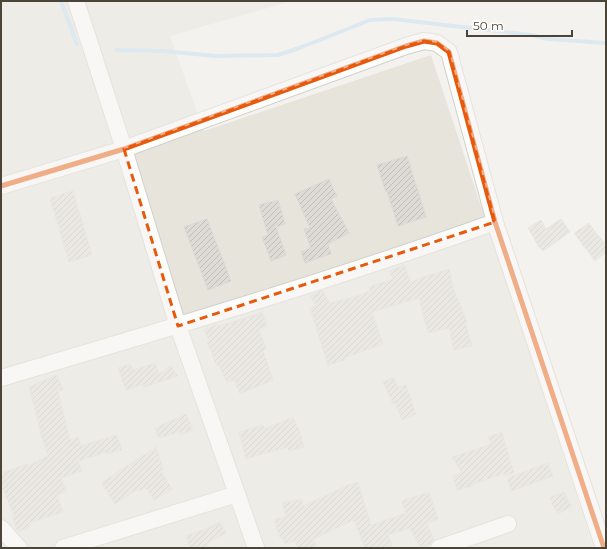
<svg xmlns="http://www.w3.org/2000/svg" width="607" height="549" viewBox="0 0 607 549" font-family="Montserrat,sans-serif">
<defs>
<pattern id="building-hatch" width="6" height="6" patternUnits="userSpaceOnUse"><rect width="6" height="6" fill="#dedbd6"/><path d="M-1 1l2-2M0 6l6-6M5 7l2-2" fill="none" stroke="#c0bdb8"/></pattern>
</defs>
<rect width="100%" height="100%" fill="#f4f2ee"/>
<!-- residential -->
<polygon fill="#e7e4dc" points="1,1 292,1 170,36 204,131 431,55 594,548 1,548"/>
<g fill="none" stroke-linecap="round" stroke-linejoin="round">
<!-- stream -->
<g stroke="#c0ddf1" stroke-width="4">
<polyline points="61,1 77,44"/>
<polyline points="116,50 163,51 216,56 278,55 302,47 370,20 393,19 532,35 548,39 606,43"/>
</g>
</g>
<!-- building -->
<g fill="url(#building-hatch)" stroke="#dcd9d4">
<polygon points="407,156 426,217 398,226 387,191 386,192 377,165"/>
<polygon points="329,179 337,196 331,199 349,233 328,244 331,254 318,258 305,263 301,252 311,248 304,229 310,228 295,194"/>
<polygon points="73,191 92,255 69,262 50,198"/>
<polygon points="278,200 285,224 276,227 286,255 271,261 262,237 268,235 259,205"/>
<polygon points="207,219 231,281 208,290 184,227"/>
<polygon points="561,219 570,232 543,251 539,247 528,228 541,220 546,229"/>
<polygon points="589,223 598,236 599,236 606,245 606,252 595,261 574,233"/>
<polygon points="404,265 411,282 423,277 449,269 454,290 467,322 465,322 472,346 454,350 449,328 428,333 419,298 372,312 383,344 344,358 345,360 328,365 310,308 316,306 310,296 322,290 330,303 351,298 370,291 369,287 393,279 389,271"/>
<polygon points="262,312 267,326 259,329 266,349 263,350 273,380 240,394 234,380 227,383 219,365 217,366 207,342 209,341 204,330 217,324 218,326 246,318"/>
<polygon points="155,363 159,374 171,366 178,376 144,387 143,384 126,390 118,368 130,364 133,370"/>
<polygon points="57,375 63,390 58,391 70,440 78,437 81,446 117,435 122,450 106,454 106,452 78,461 82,471 61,478 66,491 57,495 63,512 29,523 31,526 18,532 12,517 14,516 3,489 1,490 1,473 27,464 28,466 48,456 42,437 29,387"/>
<polygon points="394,377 398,387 406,385 416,414 402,420 395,403 393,404 383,382"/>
<polygon points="186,414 193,430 180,435 179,432 159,438 155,428"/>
<polygon points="293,417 300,432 304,447 289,451 288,447 246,459 239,432 263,425 264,429"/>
<polygon points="502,432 514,473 504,476 503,474 473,484 473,486 457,490 453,476 462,473 452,457 491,444 488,437"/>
<polygon points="156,447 163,469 160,470 172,489 154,500 145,487 139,491 138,489 115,504 101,483"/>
<polygon points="548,463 553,476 511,491 507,478"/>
<polygon points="358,482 371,525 406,513 401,501 429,492 438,519 427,523 434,540 431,544 420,548 410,528 388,535 392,545 385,548 365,548 354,520 313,539 317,548 298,548 295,541 285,544 282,537 280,538 274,520 286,516 282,503 302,499 303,506 348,485"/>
<polygon points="565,492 566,497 572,506 558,514 552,504 550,497"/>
<polygon points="220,522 226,533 207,543 209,548 190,548 186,536 210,527"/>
</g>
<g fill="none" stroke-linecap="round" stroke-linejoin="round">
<!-- minor casing -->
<g stroke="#d2d0cb" stroke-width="18">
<g id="minor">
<polyline points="76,1 124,149 178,326 256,548"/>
<polyline points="1,186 124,149 406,46 424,41 437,43 449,52 495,222 604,548"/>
<path d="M 1,378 C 167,329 332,280 495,222"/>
<polyline points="1,528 19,548"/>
<polyline points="63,548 237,494"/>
<polyline points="439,548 508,524"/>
</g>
</g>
<!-- minor -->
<use href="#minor" stroke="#fdfdfc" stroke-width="16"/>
<!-- cycleway casing -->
<g stroke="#fff" stroke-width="8">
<polyline id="cycleway" points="1,186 124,149 406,46 424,41 437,43 449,52 495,222 604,548"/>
</g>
<!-- cycleway -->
<use href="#cycleway" stroke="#e8590c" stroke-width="5"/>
</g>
<!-- marked area -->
<path d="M0 0H607V549H0ZM 424,41 L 437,43 L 449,52 L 495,222 L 178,326 L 124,149 L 406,46 Z" fill="#f4f2ee" fill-opacity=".55" fill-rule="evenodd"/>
<path fill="none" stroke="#e8590c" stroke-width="3" stroke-dasharray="8 5" stroke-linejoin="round" d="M 424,41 L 437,43 L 449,52 L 495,222 L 178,326 L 124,149 L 406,46 Z"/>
<!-- border -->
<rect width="607" height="549" fill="none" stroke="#4b4439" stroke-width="4"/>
<!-- scale -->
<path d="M467 30v6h105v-6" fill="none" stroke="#4b4439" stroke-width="2"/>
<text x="473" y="30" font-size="12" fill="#4b4439" stroke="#ffffff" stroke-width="3" paint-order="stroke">50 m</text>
</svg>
